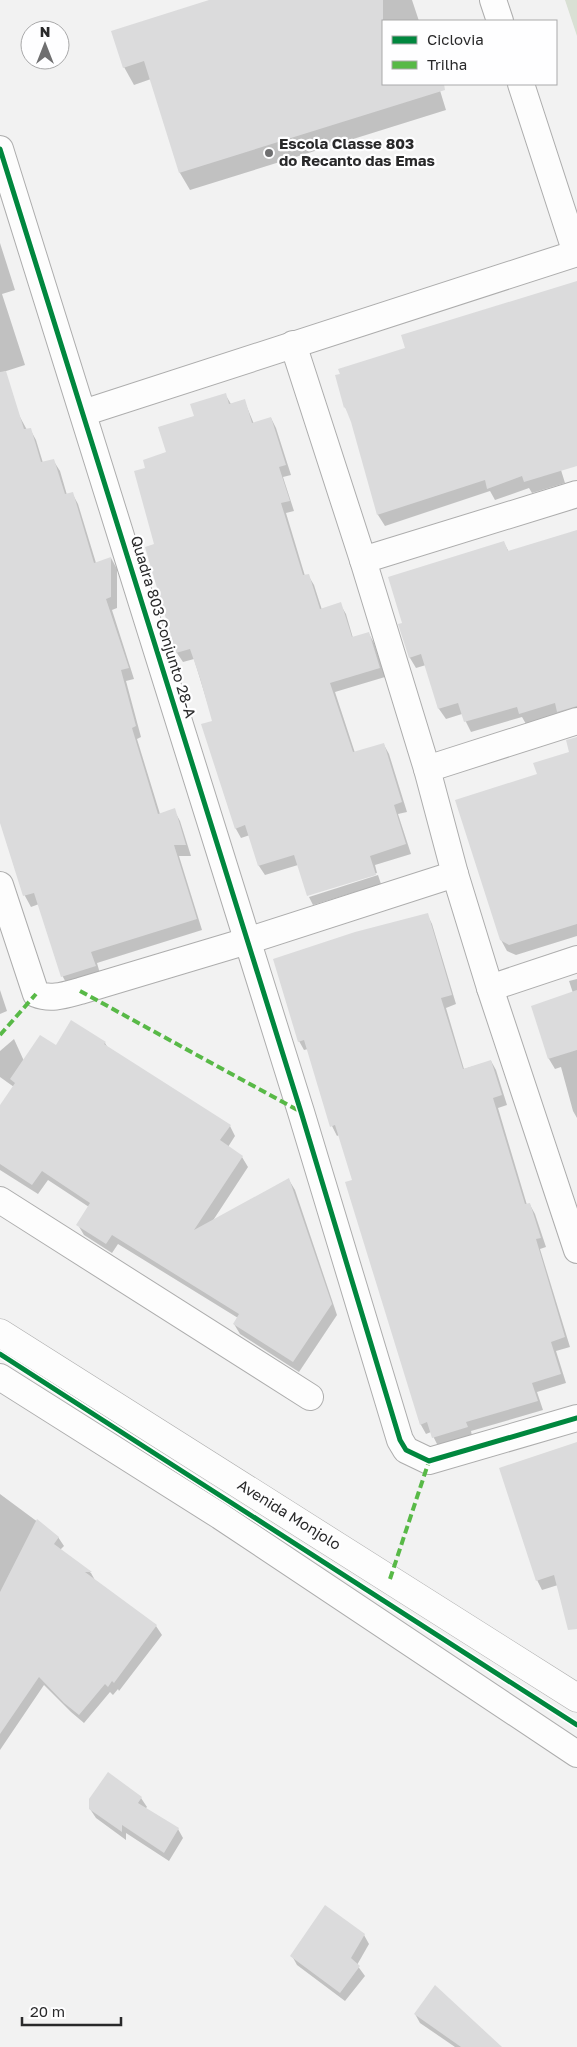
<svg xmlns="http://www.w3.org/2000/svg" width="577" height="2047" viewBox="0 0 577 2047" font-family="'Golos Text',sans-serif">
<rect width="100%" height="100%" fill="#f2f2f2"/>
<!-- green -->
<polygon fill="#d9e0d4" points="565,0 577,0 577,36"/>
<!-- shadow -->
<g fill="#0003">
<polygon points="214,0 412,0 419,21 383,21 383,84 438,84 446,110 190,190 180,173 151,79 134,85 124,67"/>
<polygon points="0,243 15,290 2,294 25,365 0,373"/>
<polygon points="577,282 577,461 561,470 565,483 532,493 529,488 495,500 490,491 385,526 378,515 351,418 345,407 407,349"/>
<polygon points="0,380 27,430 30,429 36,440 43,463 53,460 60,471 67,495 72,493 78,504 96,563 111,558 117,569 117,608 112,610 134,679 126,681 141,737 137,739 160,814 174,810 180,821 191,856 179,856 202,930 97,963 101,977 69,988 63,977 39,904 31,907 25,896 0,819"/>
<polygon points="225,394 231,404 244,400 254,424 271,418 276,428 291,475 283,477 294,511 286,513 305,576 308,575 314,585 322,610 340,604 346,614 353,638 369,634 374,643 385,677 335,692 355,753 384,745 389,754 407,812 398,814 411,854 375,865 377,873 308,894 298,865 265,875 259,866 250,835 241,838 236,829 224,793 213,721 194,659 183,662 177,653 167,619 155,545 147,468 168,453 195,417"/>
<polygon points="577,532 577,719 526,724 522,717 471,732 462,714 446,719 439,709 426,665 416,668 410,658 400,625 404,623 504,543 509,552"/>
<polygon points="577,737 577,936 516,955 507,951 501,940 538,775 571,753"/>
<polygon points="378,875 381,884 313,905 309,897"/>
<polygon points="427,914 432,924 456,1004 446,1008 464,1069 491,1061 496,1070 507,1105 498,1108 527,1205 530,1205 535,1214 546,1247 540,1249 570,1347 556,1351 566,1383 537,1392 543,1410 471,1431 472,1436 438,1446 431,1432 426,1434 421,1425 347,1183 353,1181 339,1135 337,1136 332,1126 308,1049 304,1050 299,1041"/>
<polygon points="577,979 577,1118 573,1111 561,1067 555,1069 549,1059 533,1007 573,993 569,981"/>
<polygon points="0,990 7,1011 0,1014"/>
<polygon points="14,1039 24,1061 56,1047 105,1043 108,1048 230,1126 235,1136 228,1147 242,1157 248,1167 212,1222 289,1180 295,1190 337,1315 299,1372 240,1334 234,1324 238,1318 118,1244 112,1253 84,1235 78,1225 89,1207 48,1180 38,1194 0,1170 0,1107 14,1087 0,1077 0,1051"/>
<polygon points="577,1444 577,1620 558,1585 542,1590 537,1580"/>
<polygon points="0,1494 58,1537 64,1546 60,1550 91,1573 96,1582 156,1626 162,1635 119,1691 118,1689 113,1695 110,1692 84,1723 71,1712 44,1685 0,1750"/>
<polygon points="108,1774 141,1798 147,1807 145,1809 178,1829 183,1838 169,1861 126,1833 126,1840 96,1818 90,1809"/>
<polygon points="364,1935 369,1944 357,1965 365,1976 345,2001 297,1965 292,1956"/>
<polygon points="415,2014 497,2047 455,2047 420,2023"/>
</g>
<!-- building -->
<g fill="#dbdbdc">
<polygon points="209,0 383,0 383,84 444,84 445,90 179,173 144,61 123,68 111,31"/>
<polygon points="577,281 577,466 524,482 522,476 487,489 485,480 377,515 351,422 345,407 344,408 335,375 340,374 338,369 405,348 401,335"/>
<polygon points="6,371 24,429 31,428 41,462 54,459 65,494 73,492 94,563 111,557 111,597 106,599 129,668 121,670 136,726 132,728 158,814 175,808 186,845 174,845 197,919 91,952 96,966 61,977 34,893 23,896 0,823 0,372"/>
<polygon points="226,393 229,404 245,399 252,423 271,417 286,465 279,467 290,501 281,503 303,575 309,574 320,609 341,602 352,637 369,632 380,668 330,683 353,752 384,743 402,802 394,805 406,844 370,856 376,875 307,896 294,855 258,866 245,825 235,829 201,724 212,721 200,678 190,649 176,653 145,547 154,544 134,471 145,468 143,460 166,452 158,427 194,416 190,404"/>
<polygon points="577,530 577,706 557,712 555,703 519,714 517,707 464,722 458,703 438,709 421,654 409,658 398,624 402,623 388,577 504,541 508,551"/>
<polygon points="577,737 577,924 509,945 500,940 455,800 537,774 533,763 569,752 566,740"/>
<polygon points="428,913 452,995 441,998 463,1069 491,1060 502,1095 493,1098 525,1204 530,1203 541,1238 536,1239 565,1337 551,1342 561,1374 532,1383 538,1401 466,1422 468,1427 432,1438 427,1422 420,1425 345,1182 352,1180 335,1125 330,1127 304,1040 298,1042 273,959 355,932"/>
<polygon points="577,990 577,1050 548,1059 531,1006"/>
<polygon points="71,1020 106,1042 104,1044 231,1125 220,1140 243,1156 194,1230 289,1178 332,1304 293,1362 233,1324 239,1314 112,1235 106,1244 76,1225 90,1203 42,1171 32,1185 0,1164 0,1105 15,1083 10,1079 40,1035 56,1045"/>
<polygon points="577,1442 577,1629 568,1630 554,1575 536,1581 499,1468"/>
<polygon points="37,1519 59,1537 54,1544 92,1572 85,1572 157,1625 114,1683 112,1681 108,1687 105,1684 79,1715 64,1703 39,1677 0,1734 0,1592"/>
<polygon points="108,1772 142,1797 138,1803 179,1828 164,1853 122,1825 122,1832 89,1809 89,1799"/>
<polygon points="325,1905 365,1934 351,1958 360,1966 340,1993 290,1956"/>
<polygon points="435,1985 502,2047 461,2047 414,2014"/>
</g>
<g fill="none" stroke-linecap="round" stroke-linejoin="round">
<!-- minor casing -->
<g stroke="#adadad" stroke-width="28">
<g id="minor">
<polyline points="493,0 500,21"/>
<polyline points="521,84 576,253"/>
<polyline points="0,149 301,1112 400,1440 406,1450 429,1461 577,1418"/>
<polyline points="293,344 363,560 427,769 455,874 490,988 577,1250"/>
<polyline points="83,413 577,253"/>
<polyline points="363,560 577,494"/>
<polyline points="427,769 577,721"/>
<path d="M 0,885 L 36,994 C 51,1000 65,995 80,991 L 247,941 L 455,874"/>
<polyline points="490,988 577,959"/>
<polyline points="0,1200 310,1397"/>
<polyline points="0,1377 220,1516 577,1754"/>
</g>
</g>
<!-- tertiary casing -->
<g stroke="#adadad" stroke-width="29">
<polyline id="tertiary" points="0,1333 577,1698"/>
</g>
<!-- minor -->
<use href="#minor" stroke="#fdfdfd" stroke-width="26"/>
<!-- tertiary -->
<use href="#tertiary" stroke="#fdfdfd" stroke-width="28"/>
<!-- quiet -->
<g stroke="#58b947" stroke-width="4" stroke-dasharray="8 4" stroke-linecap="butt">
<polyline points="80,991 301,1112"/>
<polyline points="0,1035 36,994"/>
<polyline points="390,1579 429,1461"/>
</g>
<!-- cycleway casing -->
<g stroke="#fefeff" stroke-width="8">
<g id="cycleway">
<polyline points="0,149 301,1112 400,1440 406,1450 429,1461 577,1418"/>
<polyline points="0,1354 577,1725"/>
</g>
</g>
<!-- cycleway -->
<use href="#cycleway" stroke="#00873e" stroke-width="5"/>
</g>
<!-- markers -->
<circle fill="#6f6f70" stroke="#fefeff" stroke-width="2" cx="269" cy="153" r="5"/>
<g text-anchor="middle" stroke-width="4.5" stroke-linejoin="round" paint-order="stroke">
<!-- poi labels -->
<g font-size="15" font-weight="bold" fill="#29292a" stroke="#fefeff" text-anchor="start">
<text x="279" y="149">Escola Classe 803<tspan x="279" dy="17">do Recanto das Emas</tspan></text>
</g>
<!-- street labels -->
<g font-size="15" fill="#29292a" stroke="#fefeff">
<text transform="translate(163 627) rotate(73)" y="5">Quadra 803 Conjunto 28-A</text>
<text transform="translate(289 1515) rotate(32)" y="5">Avenida Monjolo</text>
</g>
</g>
<!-- legend -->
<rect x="382" y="20" width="175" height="65" fill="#fefeff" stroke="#a9a9aa"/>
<rect x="392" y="36" width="25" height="8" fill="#00873e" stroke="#a9a9aa"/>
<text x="427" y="45" font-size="15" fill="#29292a">Ciclovia</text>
<rect x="392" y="61" width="25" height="8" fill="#58b947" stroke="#a9a9aa"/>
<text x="427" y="70" font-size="15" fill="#29292a">Trilha</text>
<!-- north arrow -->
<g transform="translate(45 45)"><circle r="24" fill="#fefeff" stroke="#a9a9aa"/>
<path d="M0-4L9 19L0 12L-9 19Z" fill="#6f6f70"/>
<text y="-8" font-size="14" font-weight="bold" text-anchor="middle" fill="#29292a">N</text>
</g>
<!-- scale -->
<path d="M22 2017v8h99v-8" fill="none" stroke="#29292a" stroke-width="2.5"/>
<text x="30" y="2017" font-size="15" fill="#29292a" stroke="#fefeff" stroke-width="4" paint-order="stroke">20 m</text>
</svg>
